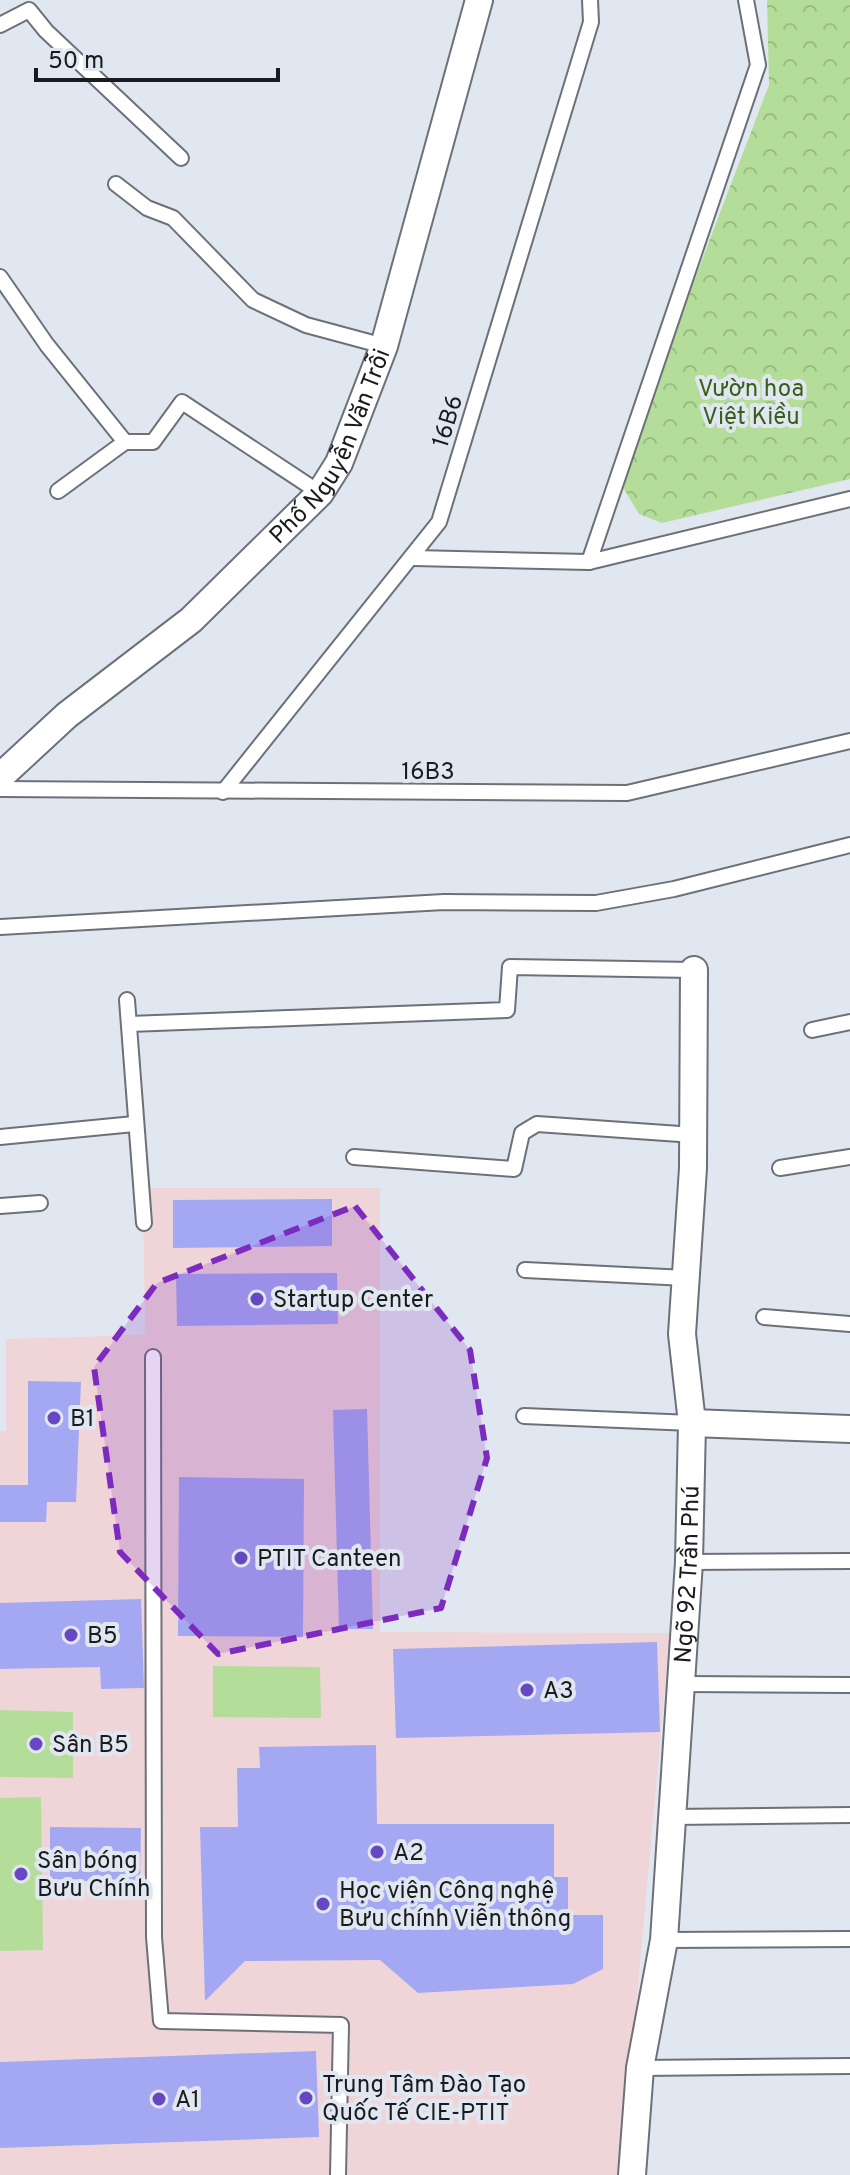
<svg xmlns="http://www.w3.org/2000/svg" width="850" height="2175" viewBox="0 0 850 2175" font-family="Overpass,sans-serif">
<defs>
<pattern id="park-crowns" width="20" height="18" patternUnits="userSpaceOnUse" patternTransform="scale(2)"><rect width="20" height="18" fill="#b4dd9a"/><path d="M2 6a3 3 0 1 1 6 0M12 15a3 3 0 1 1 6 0" fill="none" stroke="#9abd84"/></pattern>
</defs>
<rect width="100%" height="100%" fill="#e1e7f0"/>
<!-- education -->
<polygon fill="#f0d5d8" points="143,1188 380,1188 380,1632 670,1633 621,2175 0,2175 0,1431 6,1431 6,1339 145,1335"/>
<!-- park -->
<polygon fill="url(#park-crowns)" points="767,0 850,0 850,479 662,523 639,514 618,479 769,85"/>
<!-- pitch -->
<g fill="#b4dd9a">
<polygon points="213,1666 320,1667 321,1718 213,1717"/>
<polygon points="0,1710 73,1712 73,1778 0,1777"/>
<polygon points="41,1797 43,1950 0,1951 0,1798"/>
</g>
<!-- building -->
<g fill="#a4a8f2">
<polygon points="332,1199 332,1246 173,1248 173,1200"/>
<polygon points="337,1273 338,1324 177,1326 176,1274"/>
<polygon points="28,1381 81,1382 76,1502 47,1502 46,1522 0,1522 0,1485 28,1485"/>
<polygon points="367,1409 373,1629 339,1629 333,1410"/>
<polygon points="179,1477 304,1479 303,1637 178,1636"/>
<polygon points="141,1599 144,1688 101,1689 100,1667 0,1669 0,1603"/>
<polygon points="657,1642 660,1732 396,1738 393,1649"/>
<polygon points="376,1745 377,1824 554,1824 554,1877 568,1877 568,1915 603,1915 603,1969 573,1984 418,1993 380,1960 245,1961 205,2001 200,1827 238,1827 237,1768 260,1768 259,1747"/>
<polygon points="50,1827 141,1828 140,1881 50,1881"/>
<polygon points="316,2051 319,2137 0,2148 0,2062"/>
</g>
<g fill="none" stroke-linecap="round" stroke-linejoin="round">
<!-- service casing -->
<g stroke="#6c7179" stroke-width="18">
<g id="service">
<polyline points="0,25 29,10 46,31 181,158"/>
<polyline points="116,184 147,208 173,218 253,300 306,325 384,346"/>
<polyline points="0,277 47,345 125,442 153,442 182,402 320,493"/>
<polyline points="58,491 125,442"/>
<polyline points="414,558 589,562 850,499"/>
<polyline points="589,562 758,65 746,0"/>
<polyline points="0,789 627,793 850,741"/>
<polyline points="223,792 439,522 591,22 590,0"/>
<polyline points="0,927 444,902 596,903 674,889 850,845"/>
<polyline points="127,1000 144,1223"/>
<polyline points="129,1024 507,1010 510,967 694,970"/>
<polyline points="812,1030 850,1022"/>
<polyline points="0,1137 134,1124"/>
<polyline points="354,1157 514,1169 522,1133 537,1124 694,1135"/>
<polyline points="780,1168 850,1157"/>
<polyline points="0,1206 40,1203"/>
<polyline points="525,1270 686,1278"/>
<polyline points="764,1317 850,1324"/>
<polyline points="153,1357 154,1937 161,2021 341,2025 338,2175"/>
<polyline points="524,1416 692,1423"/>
<polyline points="689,1562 850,1561"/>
<polyline points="682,1684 850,1685"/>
<polyline points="671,1817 850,1815"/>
<polyline points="664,1940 850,1939"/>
<polyline points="640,2068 850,2066"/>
</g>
</g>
<!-- minor casing -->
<g stroke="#6c7179" stroke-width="30">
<g id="minor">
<path id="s1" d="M 0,777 L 67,715 L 191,620 L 320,493 L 339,463 L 384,346 L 479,0"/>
<polyline points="692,1423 850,1429"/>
<path id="s2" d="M 632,2175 L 640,2068 L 664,1940 L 689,1562 L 692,1423 L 682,1334 L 693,1168 L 694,970"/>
</g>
</g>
<!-- service -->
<use href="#service" stroke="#fff" stroke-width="14"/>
<!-- minor -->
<use href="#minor" stroke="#fff" stroke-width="26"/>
</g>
<!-- marked area -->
<path fill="#7b2cbf" fill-opacity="0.2" stroke="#7b2cbf" stroke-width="6" stroke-dasharray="16 10" stroke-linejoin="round" d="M 355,1206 L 470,1350 L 487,1458 L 441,1608 L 218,1654 L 120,1552 L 94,1367 L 157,1283 Z"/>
<!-- markers -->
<g fill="#6649c2" stroke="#e1e7f0" stroke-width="3">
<circle cx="257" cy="1299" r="8"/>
<circle cx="54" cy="1418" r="8"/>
<circle cx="241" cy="1558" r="8"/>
<circle cx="71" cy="1635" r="8"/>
<circle cx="527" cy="1690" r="8"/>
<circle cx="36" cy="1744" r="8"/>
<circle cx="377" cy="1852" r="8"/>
<circle cx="21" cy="1874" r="8"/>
<circle cx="323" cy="1904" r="8"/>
<circle cx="306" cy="2098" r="8"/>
<circle cx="159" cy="2099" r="8"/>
</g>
<g text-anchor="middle" stroke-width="8" stroke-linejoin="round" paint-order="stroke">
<!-- park labels -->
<g font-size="24" fill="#395f17" stroke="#e1e7f0">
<text x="751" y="396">Vườn hoa<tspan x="751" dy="28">Việt Kiều</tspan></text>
</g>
<!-- street labels -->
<g font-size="24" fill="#191b1e" stroke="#e1e7f0">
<text transform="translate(447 421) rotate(-73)" y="8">16B6</text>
<text dy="8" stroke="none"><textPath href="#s1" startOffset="474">Phố Nguyễn Văn Trỗi</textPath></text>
<text x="428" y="779">16B3</text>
<text dy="8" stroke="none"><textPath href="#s2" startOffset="604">Ngõ 92 Trần Phú</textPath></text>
</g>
<!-- poi labels -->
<g font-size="24" fill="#191b1e" stroke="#e1e7f0" text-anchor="start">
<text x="273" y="1307">Startup Center</text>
<text x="70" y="1426">B1</text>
<text x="257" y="1566">PTIT Canteen</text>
<text x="87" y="1643">B5</text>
<text x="543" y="1698">A3</text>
<text x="52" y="1752">Sân B5</text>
<text x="393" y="1860">A2</text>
<text x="37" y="1868">Sân bóng<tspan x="37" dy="28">Bưu Chính</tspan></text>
<text x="339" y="1898">Học viện Công nghệ<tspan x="339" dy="28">Bưu chính Viễn thông</tspan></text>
<text x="322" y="2092">Trung Tâm Đào Tạo<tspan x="322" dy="28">Quốc Tế CIE-PTIT</tspan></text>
<text x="175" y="2107">A1</text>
</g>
</g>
<!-- scale -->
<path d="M36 68v12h242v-12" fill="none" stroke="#191b1e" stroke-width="4"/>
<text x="48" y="68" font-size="24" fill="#191b1e" stroke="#e1e7f0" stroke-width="6" paint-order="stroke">50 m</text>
</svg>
